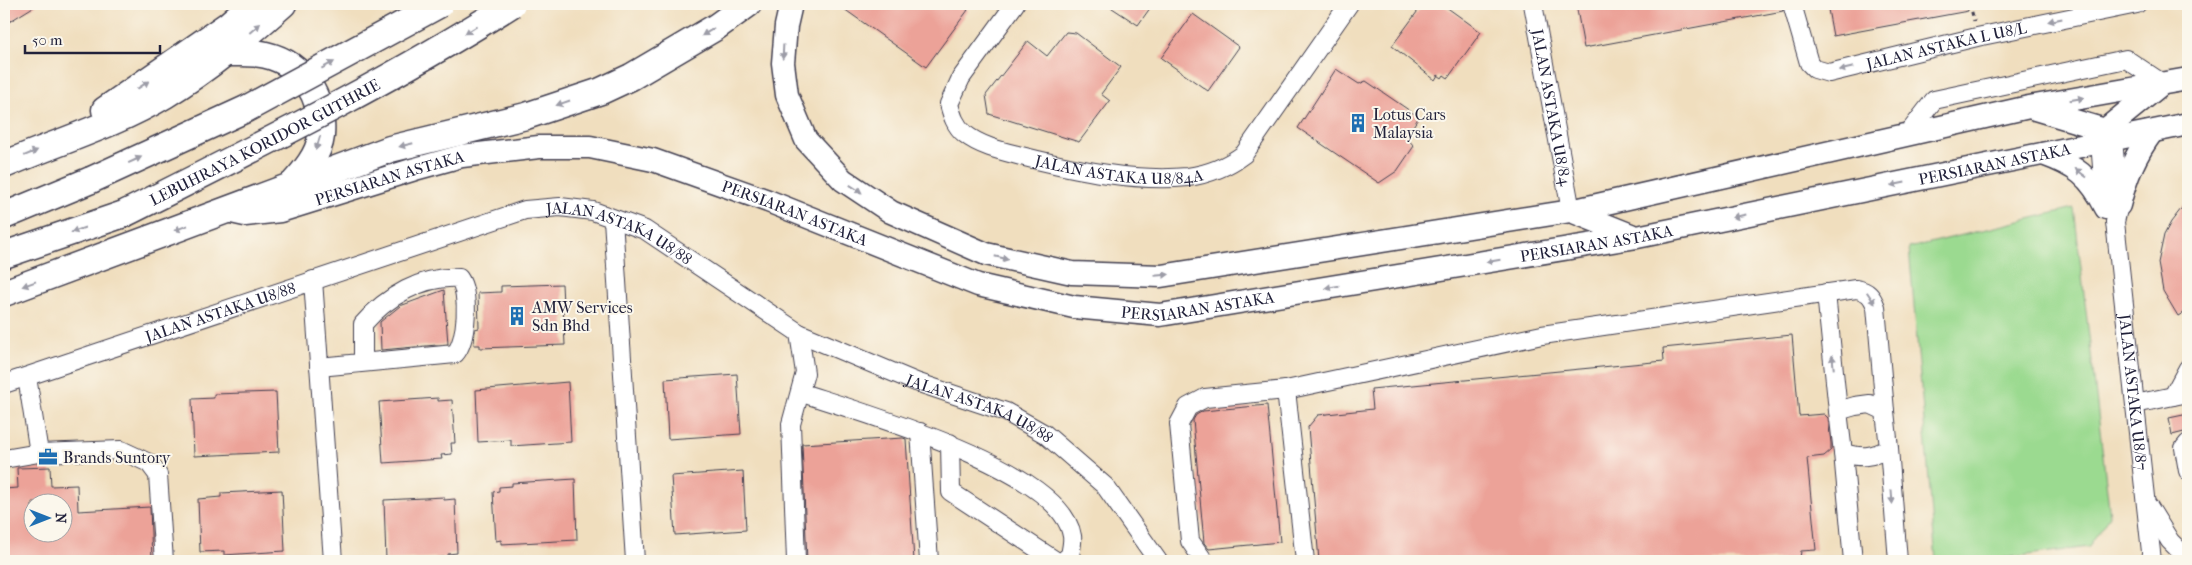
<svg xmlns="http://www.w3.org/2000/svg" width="2192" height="565" viewBox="0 0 2192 565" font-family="'IM FELL French Canon',serif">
<rect width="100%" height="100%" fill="#fbf7ec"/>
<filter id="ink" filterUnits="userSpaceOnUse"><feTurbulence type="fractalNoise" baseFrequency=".02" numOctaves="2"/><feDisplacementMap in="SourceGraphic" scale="10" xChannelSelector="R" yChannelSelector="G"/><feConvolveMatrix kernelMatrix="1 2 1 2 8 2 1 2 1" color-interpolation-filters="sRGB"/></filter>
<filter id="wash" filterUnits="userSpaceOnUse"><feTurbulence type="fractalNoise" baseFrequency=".0096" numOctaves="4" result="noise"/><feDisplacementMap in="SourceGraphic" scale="20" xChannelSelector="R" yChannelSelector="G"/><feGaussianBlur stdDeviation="1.12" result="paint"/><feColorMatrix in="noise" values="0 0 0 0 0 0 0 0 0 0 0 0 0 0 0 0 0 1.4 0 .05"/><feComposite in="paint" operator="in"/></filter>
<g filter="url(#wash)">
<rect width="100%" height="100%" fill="#f0debe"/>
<!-- green -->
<polygon fill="#9bda90" stroke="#5e7e66" points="2074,208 2110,516 2089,547 1982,561 1936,561 1909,248"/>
<g id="blocks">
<!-- building -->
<g fill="#eca298" fill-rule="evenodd">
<polygon points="4,4 38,4 4,25"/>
<polygon points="837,4 958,4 968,10 926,67"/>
<polygon points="1106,4 1153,4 1138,25"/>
<polygon points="1423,4 1442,4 1481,32 1448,78 1444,75 1442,78 1438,75 1435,80 1392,46"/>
<polygon points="1576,4 1782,4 1783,11 1584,48"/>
<polygon points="1827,4 1967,4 1968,11 1833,36"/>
<polygon points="1193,14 1239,47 1208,91 1161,58"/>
<polygon points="1066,32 1076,33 1121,67 1101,94 1110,101 1079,142 989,114 986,95 1028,41 1047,56"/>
<polygon points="1336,69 1359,84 1366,81 1419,117 1406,137 1414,146 1397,171 1379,183 1298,128"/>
<polygon points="2188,200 2188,310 2178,316 2163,291 2158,263 2164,235 2171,222"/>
<polygon points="562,284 565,345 480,348 480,345 474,345 475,329 479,328 478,293 501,292 501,286"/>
<polygon points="444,290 448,344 381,350 380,322 400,306"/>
<polygon points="1792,335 1799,416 1824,414 1828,418 1831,443 1831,450 1824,456 1807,458 1816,550 1801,551 1800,558 1759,561 1319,561 1308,427 1318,415 1373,409 1371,389 1664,361 1663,348"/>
<polygon points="737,374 741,434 668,439 665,379"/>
<polygon points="568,382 571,442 511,446 511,440 478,442 476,390"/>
<polygon points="276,392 279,452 194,456 192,399 214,398 214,394"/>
<polygon points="438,398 438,401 452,400 455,443 451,443 452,454 441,455 442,459 383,463 379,402"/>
<polygon points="1267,405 1280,542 1209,549 1204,543 1193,420 1196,415 1203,411"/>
<polygon points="2188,414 2188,431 2172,435 2169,418"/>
<polygon points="903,438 906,439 914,561 807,561 802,444"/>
<path d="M 50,467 L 51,486 L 77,485 L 78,511 L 150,507 L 152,561 L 4,561 L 4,489 L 18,488 L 17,468 ZM 32,502 L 62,502 L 62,532 L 32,532 Z"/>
<polygon points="743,471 746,530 675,535 671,476"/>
<polygon points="575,479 577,540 501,544 501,540 496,541 493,492 499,491 499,487 512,486 512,483"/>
<polygon points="282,490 285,551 224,555 224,551 200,552 198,499 221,497 221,493"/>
<polygon points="444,497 444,500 455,499 457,553 448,554 448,557 386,560 384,500"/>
</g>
</g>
</g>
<g filter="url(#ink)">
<use href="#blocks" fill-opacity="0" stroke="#413e4f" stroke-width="1"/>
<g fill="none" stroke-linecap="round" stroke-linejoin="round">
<!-- minor casing -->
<g stroke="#413e4f" stroke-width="20">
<g id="minor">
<path id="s1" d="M 1015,4 L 961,78 L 949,104 C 952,115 955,126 965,134 C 981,147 1006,152 1025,157 C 1077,170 1134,182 1188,177 C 1209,174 1228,166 1244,154 L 1349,4"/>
<path id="s2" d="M 1533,4 L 1571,211"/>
<path id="s3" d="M 1792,4 L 1809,63 L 1815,69 L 1829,73 L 1977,37 L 2137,4"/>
<polyline points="1907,135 1934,100 2126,59 2162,83"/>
<path id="s4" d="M 2113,140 L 2119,205 L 2115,222 L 2152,561"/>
<polyline points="2100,142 2105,204"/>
<polyline points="613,219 635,561"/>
<polyline points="313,280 333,561"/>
<polyline points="1826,293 1838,411"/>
<path d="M 319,367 L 455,354 C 467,341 470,293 459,278 C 423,275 386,297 363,324 L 363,363"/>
<polyline points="27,377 39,453"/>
<path id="s5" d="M 4,384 L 525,210 L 560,207 L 593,211 L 645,230 L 799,333 L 916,382 L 1006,412 L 1045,434 L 1105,486 L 1158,561"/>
<polyline points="1286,390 1305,561"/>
<path d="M 802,393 C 860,412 1062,469 1072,536 C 1073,542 1071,550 1070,555 L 1063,561"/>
<polyline points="2173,396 2188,368"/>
<path d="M 1870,404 L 1885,411 L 1889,448 C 1872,458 1861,458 1843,453 L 1838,411 L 1855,406 Z"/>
<polyline points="2135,404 2188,393"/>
<polyline points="920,432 929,561"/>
<polyline points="950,443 951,492 1056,561"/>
<polyline points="2188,443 2184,448 2188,471"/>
<polyline points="1889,448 1898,561"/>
<polyline points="1843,453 1853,561"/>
<polyline points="4,459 39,453 121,450 149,463 158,475 164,561"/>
<polyline points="2149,507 2170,541 2188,559"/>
<polyline points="796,561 791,424 805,373 799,333"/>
<path d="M 1204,561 L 1190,541 L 1179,424 L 1188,407 L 1205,398 L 1286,390 L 1542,335 L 1856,289 C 1868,291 1872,296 1876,307 L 1885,411"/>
</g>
</g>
<!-- major casing -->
<g stroke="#413e4f" stroke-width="25">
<g id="major">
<polyline points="791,4 786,26 783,63 787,95 806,140 843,180 891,212 986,254 1072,273 1161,276 1571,211 2029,107 2188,79"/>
<polyline points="2035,109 2105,130 2113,140"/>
<polyline points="2100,141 2105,130 2159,86"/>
<path d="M 2043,154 C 2076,166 2090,176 2106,208"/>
<path d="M 2119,205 C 2126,177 2135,155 2152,132"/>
<path id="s6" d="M 227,211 L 245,215 L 280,211 L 415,169 L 462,156 L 539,147 L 590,147 L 653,160 L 768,201 L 978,285 L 1074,307 L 1160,315 L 1637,237 L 2188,124"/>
<polyline points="1571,211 1636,237"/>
</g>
</g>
<!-- highway casing -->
<g stroke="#413e4f" stroke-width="29">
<g id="highway">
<path d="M 228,53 C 240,53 254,52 266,55 C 304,64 324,99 321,136 C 319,155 304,172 292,185"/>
<polyline points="105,110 228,25 252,4"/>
<path d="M 4,165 C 57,142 115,125 165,95 C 208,69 246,37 283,4"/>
<polyline points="4,216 91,180"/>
<polyline points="4,255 124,214"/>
<polyline points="4,293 390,149 526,116 601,91 631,77 716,27 748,4"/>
</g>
</g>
<!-- path -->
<polyline stroke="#413e4f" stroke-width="3" stroke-dasharray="4 4" stroke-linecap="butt" points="1970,4 1974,21"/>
<!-- minor -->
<use href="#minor" stroke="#fff" stroke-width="18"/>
<!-- major -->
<use href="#major" stroke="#fff" stroke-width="22"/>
<!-- highway -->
<use href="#highway" stroke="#fff" stroke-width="26"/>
<!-- highway-bridge casing -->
<g stroke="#413e4f" stroke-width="29" stroke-linecap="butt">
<g id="highway-bridge">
<polyline points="91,180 246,109 440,4"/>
<path id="s7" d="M 124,214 C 255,148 388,83 512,4"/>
</g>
</g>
<!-- highway-bridge -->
<use href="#highway-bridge" stroke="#fff" stroke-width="26"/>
</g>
<!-- one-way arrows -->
<defs><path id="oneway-solid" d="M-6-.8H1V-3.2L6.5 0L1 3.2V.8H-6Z" transform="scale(1.25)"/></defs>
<g fill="#9c9ca7">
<use href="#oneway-solid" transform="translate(2055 20) rotate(168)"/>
<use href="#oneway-solid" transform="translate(255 28) rotate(-41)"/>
<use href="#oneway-solid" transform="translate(471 30) rotate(148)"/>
<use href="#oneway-solid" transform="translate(708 32) rotate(149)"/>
<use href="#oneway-solid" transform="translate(783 52) rotate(93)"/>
<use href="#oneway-solid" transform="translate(328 65) rotate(-28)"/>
<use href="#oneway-solid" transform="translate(1846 69) rotate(167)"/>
<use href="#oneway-solid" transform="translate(143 85) rotate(-34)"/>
<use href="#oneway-solid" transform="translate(2077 99) rotate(-10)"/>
<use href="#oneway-solid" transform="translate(563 103) rotate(161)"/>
<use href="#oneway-solid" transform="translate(318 143) rotate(107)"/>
<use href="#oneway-solid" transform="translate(406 145) rotate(166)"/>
<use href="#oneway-solid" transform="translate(31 153) rotate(-23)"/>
<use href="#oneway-solid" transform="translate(135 160) rotate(-25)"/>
<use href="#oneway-solid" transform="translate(2081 173) rotate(-143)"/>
<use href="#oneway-solid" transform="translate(1898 184) rotate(168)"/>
<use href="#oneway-solid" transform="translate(856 189) rotate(34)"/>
<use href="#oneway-solid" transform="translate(1739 216) rotate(168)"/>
<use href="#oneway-solid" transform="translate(181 228) rotate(160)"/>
<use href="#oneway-solid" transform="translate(78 230) rotate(161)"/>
<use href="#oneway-solid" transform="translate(1002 258) rotate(13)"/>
<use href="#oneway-solid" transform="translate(1493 261) rotate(171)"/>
<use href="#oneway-solid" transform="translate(1162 275) rotate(-5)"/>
<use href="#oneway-solid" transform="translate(29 284) rotate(160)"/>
<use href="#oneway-solid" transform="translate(1332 287) rotate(171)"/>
<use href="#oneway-solid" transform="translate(1871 298) rotate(56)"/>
<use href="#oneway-solid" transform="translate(1833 362) rotate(-96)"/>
<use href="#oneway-solid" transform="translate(1892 497) rotate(86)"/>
</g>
</g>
<!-- icons -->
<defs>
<g id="building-bare" transform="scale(1.5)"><path d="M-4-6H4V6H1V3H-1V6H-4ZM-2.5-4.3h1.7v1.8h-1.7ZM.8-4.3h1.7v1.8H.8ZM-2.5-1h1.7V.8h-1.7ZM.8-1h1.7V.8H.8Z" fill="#1f6fb2" stroke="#fbf7ec" stroke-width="2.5" paint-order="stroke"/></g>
<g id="office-bare" transform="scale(1.5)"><path d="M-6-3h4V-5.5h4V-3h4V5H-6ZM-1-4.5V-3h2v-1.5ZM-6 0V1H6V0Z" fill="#1f6fb2" stroke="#fbf7ec" stroke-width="2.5" paint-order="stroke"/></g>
</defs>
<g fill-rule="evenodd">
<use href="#building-bare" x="1358" y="123"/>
<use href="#building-bare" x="517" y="316"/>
<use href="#office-bare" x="48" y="457"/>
</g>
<g text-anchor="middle" stroke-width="4" stroke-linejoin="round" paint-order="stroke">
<!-- street labels -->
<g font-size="16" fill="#22223b" stroke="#fbf7ec">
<text dy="6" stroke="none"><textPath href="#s3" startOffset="205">JALAN ASTAKA L U8/L</textPath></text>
<text dy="6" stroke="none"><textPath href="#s2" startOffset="105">JALAN ASTAKA U8/84</textPath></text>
<text dy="6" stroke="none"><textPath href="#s7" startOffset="158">LEBUHRAYA KORIDOR GUTHRIE</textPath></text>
<text dy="6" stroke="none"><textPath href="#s6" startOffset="1818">PERSIARAN ASTAKA</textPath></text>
<text dy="6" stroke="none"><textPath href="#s1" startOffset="315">JALAN ASTAKA U8/84A</textPath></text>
<text dy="6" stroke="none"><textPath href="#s6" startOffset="168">PERSIARAN ASTAKA</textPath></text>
<text dy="6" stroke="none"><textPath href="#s6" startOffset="588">PERSIARAN ASTAKA</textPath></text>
<text dy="6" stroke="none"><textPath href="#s5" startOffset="649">JALAN ASTAKA U8/88</textPath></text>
<text dy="6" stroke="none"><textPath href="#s6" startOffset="1412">PERSIARAN ASTAKA</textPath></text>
<text dy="6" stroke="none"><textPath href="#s6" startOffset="1008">PERSIARAN ASTAKA</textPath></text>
<text dy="6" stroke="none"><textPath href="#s5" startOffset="228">JALAN ASTAKA U8/88</textPath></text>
<text dy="6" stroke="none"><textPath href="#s4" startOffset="254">JALAN ASTAKA U8/87</textPath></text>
<text dy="6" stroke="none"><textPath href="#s5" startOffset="1054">JALAN ASTAKA U8/88</textPath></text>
</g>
<!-- poi labels -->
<g font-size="16" fill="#22223b" stroke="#fbf7ec" text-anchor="start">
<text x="1373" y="120">Lotus Cars<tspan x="1373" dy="18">Malaysia</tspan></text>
<text x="532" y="313">AMW Services<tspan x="532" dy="18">Sdn Bhd</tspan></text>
<text x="63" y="463">Brands Suntory</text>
</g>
</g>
<!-- margin -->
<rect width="2192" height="565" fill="none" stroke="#fbf7ec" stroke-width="20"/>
<!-- north arrow -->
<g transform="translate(48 518) rotate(90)"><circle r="24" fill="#fbf7ec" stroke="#a4a2a5"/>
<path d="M0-4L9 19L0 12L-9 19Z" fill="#1f6fb2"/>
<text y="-8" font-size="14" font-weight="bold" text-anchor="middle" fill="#22223b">N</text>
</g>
<!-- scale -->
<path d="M25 45v8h135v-8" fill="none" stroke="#22223b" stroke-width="2.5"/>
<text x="32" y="45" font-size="15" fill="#22223b" stroke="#fbf7ec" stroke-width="4" paint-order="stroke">50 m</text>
</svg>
